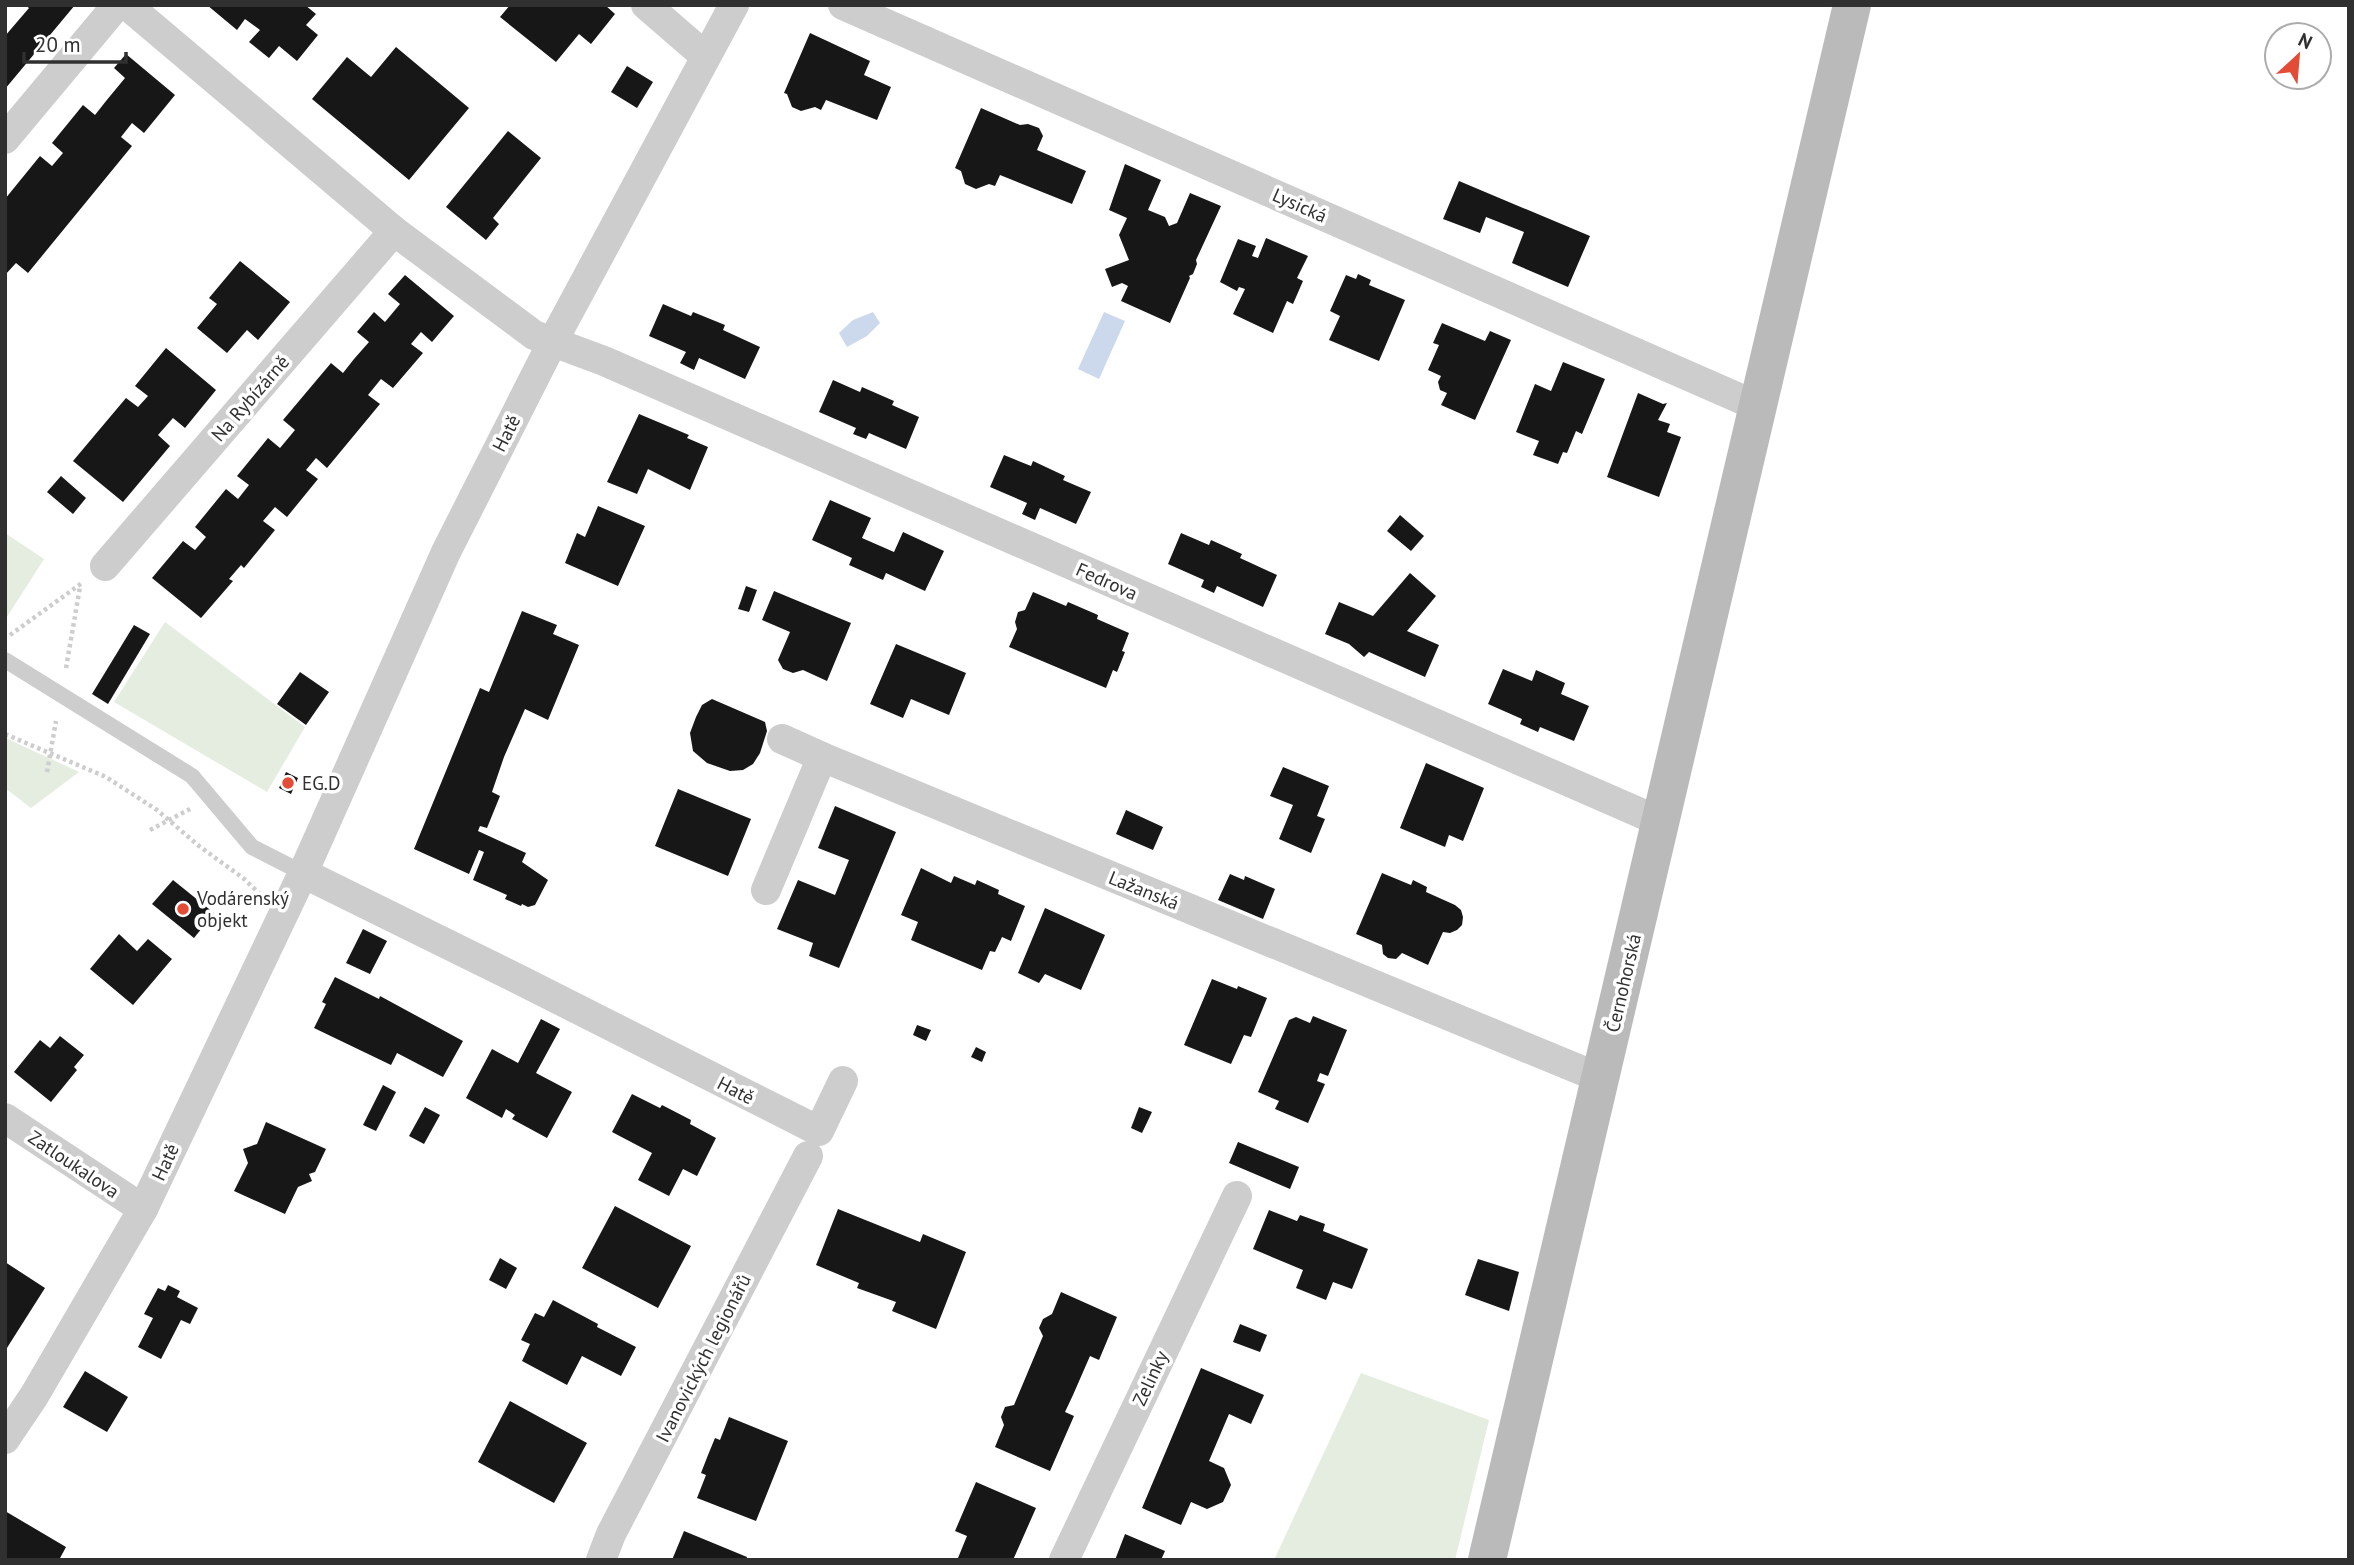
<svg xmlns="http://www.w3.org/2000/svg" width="2354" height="1565" viewBox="0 0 2354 1565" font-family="'PT Sans',sans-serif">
<rect width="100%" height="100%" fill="#fff"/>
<!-- green -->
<g fill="#e4eddf">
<polygon points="5,533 44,559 5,620"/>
<polygon points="165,622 305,727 267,792 114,702"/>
<polygon points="5,737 12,741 79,772 31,808 5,788"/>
<polygon points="1361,1373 1489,1420 1455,1560 1274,1560"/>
</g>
<!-- water -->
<g fill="#ccd9ec">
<polygon points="873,312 880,323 867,336 847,347 839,333 853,320"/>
<polygon points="1104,312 1125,321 1099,379 1078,369"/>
</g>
<!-- building -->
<g fill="#171717">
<polygon points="25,5 75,5 5,89 5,36 29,8"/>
<polygon points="207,5 305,5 316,14 306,25 318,35 297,61 279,46 269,58 249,42 260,30 245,19 237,30"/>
<polygon points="510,5 605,5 615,14 591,44 579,34 556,62 500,17"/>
<polygon points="810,33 870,61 864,75 891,87 877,120 826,100 821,110 815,107 801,111 792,107 787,94 784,93"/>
<polygon points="396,47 469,108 409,180 312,99 347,57 371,77"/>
<polygon points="126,54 175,95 144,133 132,123 121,137 132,146 28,273 16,263 5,275 5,199 40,156 52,166 63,153 52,143 83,105 95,115 106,101 125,78 114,68"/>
<polygon points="627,66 653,82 637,108 611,92"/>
<polygon points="981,108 1020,125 1028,124 1039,128 1043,136 1037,150 1086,171 1072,204 1000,175 995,186 989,184 976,189 965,184 961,171 955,168"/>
<polygon points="508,131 541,158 493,218 499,224 486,240 446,207"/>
<polygon points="1125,164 1161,180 1148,210 1165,217 1169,226 1177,223 1190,193 1221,206 1196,260 1197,264 1193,274 1189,276 1190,278 1170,323 1121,301 1128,286 1122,283 1112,287 1105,269 1129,260 1119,235 1127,218 1109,210"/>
<polygon points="1459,181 1590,236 1568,287 1512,263 1524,232 1486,217 1480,233 1443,219"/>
<polygon points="1266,238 1308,256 1297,278 1303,281 1293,304 1287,301 1273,333 1233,314 1245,289 1239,287 1237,291 1220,282 1238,239 1256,246 1252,256 1258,258"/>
<polygon points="240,261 290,302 258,340 247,330 227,353 197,328 217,304 209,298"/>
<polygon points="1358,274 1371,280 1369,285 1405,300 1379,361 1329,340 1340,316 1330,311 1346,275 1356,279"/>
<polygon points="405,275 454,316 432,342 421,332 411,344 423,353 393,388 381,379 368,395 380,404 327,468 316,458 306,470 318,479 287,517 275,507 263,521 275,530 244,568 241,565 229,579 233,581 201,618 152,578 183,541 195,550 206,537 195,527 226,489 238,499 249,485 237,476 268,438 280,448 295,430 283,420 331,363 343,373 354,359 369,342 357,332 374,312 385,322 400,304 388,294"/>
<polygon points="663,304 691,316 693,312 725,325 723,330 760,347 745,379 699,358 694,370 680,363 686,352 649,336"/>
<polygon points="1442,323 1485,341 1490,331 1511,340 1475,420 1441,405 1447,393 1440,390 1438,382 1441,376 1428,370 1439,345 1433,343"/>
<polygon points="166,348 216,390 185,428 173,418 158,435 170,446 123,502 73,461 126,398 138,407 148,396 135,386"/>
<polygon points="1563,362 1605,379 1582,434 1576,431 1567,453 1563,452 1558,464 1533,455 1539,441 1516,432 1535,384 1551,391"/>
<polygon points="833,380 860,392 862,387 894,401 892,405 919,417 906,449 869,433 866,439 853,434 856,428 819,412"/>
<polygon points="1638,393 1663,404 1667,403 1658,420 1670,424 1667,432 1681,437 1659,497 1607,477"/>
<polygon points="639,414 689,435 687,438 708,447 690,490 648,469 637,494 607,482"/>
<polygon points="1004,455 1031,466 1033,461 1065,476 1063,480 1091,492 1076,524 1040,508 1035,520 1022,514 1027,503 990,487"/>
<polygon points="61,476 86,498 73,514 47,492"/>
<polygon points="830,500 871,518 862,538 894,552 903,532 944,551 925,591 886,573 883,580 849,565 852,558 812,540"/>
<polygon points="598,506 645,526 618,586 565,563 577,533 585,537"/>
<polygon points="1400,515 1424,536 1411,551 1387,531"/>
<polygon points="1181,533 1209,545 1211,540 1242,554 1240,558 1277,575 1263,607 1217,586 1214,593 1201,587 1204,580 1168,564"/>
<polygon points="1410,573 1436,596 1407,631 1439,645 1425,677 1369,652 1364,657 1349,644 1325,634 1339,602 1373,616"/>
<polygon points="746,586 757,590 749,612 738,609"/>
<polygon points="774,591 851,623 827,681 803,670 793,673 783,669 778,660 790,632 762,620"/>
<polygon points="1033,592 1066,606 1068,602 1098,615 1097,619 1129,633 1122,651 1125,652 1117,672 1113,670 1106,688 1009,647 1017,629 1015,622 1018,612 1025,610"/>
<polygon points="522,611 557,625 553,634 579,645 548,720 525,709 504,757 492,792 500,796 487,828 480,826 478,831 526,853 522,862 548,880 535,905 528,907 522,904 521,906 505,899 507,895 473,880 484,852 479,850 469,874 414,849 480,688 489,692"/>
<polygon points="134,625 150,634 108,704 92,694"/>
<polygon points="896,644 966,673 949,715 911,699 903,718 870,704"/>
<polygon points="1503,669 1532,681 1536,670 1565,683 1561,694 1589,706 1574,741 1540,727 1538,732 1520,724 1522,719 1488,704"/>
<polygon points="300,672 329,692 306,725 277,704"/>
<polygon points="712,699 765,722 767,731 760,753 753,764 743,770 730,771 707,763 693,751 690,733 696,717 702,705"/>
<polygon points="1426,763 1484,788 1463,841 1449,835 1445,847 1400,828"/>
<polygon points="1283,767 1329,786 1317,816 1325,819 1311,853 1279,839 1293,805 1270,796"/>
<polygon points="286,772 298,778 291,794 279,788"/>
<polygon points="678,789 751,819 728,876 655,846"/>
<polygon points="835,806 896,832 839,968 809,956 813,943 777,929 798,880 835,895 849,860 818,848"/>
<polygon points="1126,810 1163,827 1153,850 1116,834"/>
<polygon points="921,868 951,883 954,876 975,885 977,880 999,890 998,894 1025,906 1011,941 1002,937 995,952 990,951 982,970 911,940 918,922 901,915"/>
<polygon points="1382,873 1411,885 1413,880 1427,887 1426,892 1455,905 1461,910 1463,917 1462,925 1457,930 1450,933 1443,932 1428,965 1402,953 1396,959 1388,958 1383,954 1382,945 1356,934"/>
<polygon points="1230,874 1244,880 1245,876 1275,889 1263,919 1218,900"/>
<polygon points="173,880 214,913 194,938 152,904"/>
<polygon points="1045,908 1105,935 1081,990 1045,974 1039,983 1018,973"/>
<polygon points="363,929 387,941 370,974 346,963"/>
<polygon points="119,934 137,951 148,939 172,959 133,1005 90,969"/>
<polygon points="335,977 379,999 380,996 463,1041 443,1077 397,1053 391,1065 314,1028 326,1004 322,1002"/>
<polygon points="1212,979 1237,989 1238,986 1267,998 1251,1037 1244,1035 1231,1064 1184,1045"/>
<polygon points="1313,1016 1347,1030 1328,1076 1320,1073 1317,1081 1325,1084 1308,1123 1275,1109 1279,1101 1258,1092 1289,1020 1296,1017 1310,1023"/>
<polygon points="541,1019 560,1029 536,1073 572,1092 547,1138 512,1119 515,1115 506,1109 502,1118 466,1098 492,1049 518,1063"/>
<polygon points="917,1025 931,1030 926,1041 913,1035"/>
<polygon points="60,1036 84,1055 74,1067 77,1070 51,1102 14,1072 40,1040 50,1048"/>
<polygon points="976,1047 986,1052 982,1062 971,1057"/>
<polygon points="383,1085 396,1092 376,1131 363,1125"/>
<polygon points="632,1094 660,1108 662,1105 691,1120 690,1124 716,1138 697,1176 683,1169 669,1196 638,1180 652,1153 612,1132"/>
<polygon points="425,1107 440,1115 424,1144 409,1136"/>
<polygon points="1139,1107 1152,1112 1142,1133 1131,1128"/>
<polygon points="266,1122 326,1149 315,1172 309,1174 312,1181 298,1187 285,1214 234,1191 248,1163 243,1149 257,1144"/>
<polygon points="1238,1142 1299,1167 1290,1189 1229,1163"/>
<polygon points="615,1206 691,1246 658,1308 582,1268"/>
<polygon points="838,1209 920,1242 923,1234 966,1252 936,1329 892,1311 896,1302 857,1288 859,1283 816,1265"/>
<polygon points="1269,1210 1297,1221 1300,1215 1325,1224 1323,1231 1368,1249 1352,1289 1333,1282 1326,1300 1296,1288 1303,1270 1253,1249"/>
<polygon points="500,1258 517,1268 506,1289 489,1280"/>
<polygon points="1478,1259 1519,1272 1509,1311 1465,1295"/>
<polygon points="5,1262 45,1288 5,1351"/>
<polygon points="168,1285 180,1291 177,1297 198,1308 190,1324 181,1320 161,1359 138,1347 153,1318 144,1314 158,1288 165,1291"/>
<polygon points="1061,1292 1117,1317 1099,1360 1090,1356 1073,1395 1065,1412 1074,1416 1050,1471 995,1447 1004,1425 1001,1417 1005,1407 1014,1405 1043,1336 1039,1328 1043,1319 1052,1314"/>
<polygon points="553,1300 598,1324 597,1327 636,1347 621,1376 582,1356 567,1385 522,1361 530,1344 521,1340 535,1313 544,1317"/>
<polygon points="1240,1324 1267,1335 1260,1352 1233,1342"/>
<polygon points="1201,1368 1264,1395 1251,1424 1229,1414 1209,1461 1224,1468 1231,1485 1223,1502 1207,1509 1191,1502 1181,1525 1142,1508"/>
<polygon points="85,1371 128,1397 107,1432 63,1407"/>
<polygon points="510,1401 587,1443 554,1503 478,1462"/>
<polygon points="729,1417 788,1441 756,1521 697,1498 706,1475 701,1473 708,1455 715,1438 720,1440"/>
<polygon points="976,1482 1036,1508 1013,1560 958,1558 967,1536 955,1531"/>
<polygon points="5,1511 66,1547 59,1560 5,1560"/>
<polygon points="684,1531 747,1557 746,1560 672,1560"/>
<polygon points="1125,1534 1165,1551 1161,1560 1115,1560"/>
</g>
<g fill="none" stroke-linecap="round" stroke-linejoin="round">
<!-- path -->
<g stroke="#cdcdcd" stroke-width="4.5" stroke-dasharray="3.5 3.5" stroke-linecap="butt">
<polyline points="10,635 82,583"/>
<polyline points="66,668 80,587"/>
<polyline points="5,734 106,777 157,810 199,846 243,878 260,894"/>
<polyline points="47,772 56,721"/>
<polyline points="150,830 190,809"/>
</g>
<!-- lane -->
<polyline stroke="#cdcdcd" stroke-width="16" points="5,660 192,776 252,847 303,873"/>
<!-- street -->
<g stroke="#cdcdcd" stroke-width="30">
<polyline points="127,5 394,231 534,335 604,361 1661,822"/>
<polyline points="646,5 705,56"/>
<polyline points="843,5 1757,406"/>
<polyline points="5,139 117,5"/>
<polyline points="105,566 394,231"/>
<polyline points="782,739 822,757"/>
<polyline points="303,873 522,981 819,1131 843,1081"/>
<polyline points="766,890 822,757 1600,1078"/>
<polyline points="5,1118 143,1209"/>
<polyline points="5,1439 34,1396 143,1209 303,873 446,552 552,343 734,5"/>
<polyline points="601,1560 611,1534 808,1156"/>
<polyline points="1064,1560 1237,1196"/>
</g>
<!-- secondary -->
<polyline stroke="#bababa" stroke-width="38" points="1487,1560 1852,5"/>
</g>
<!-- markers -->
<g fill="#e34c37" stroke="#fff" stroke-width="2.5">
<circle cx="288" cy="783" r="7"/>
<circle cx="183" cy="909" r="7"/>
</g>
<g text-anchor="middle" stroke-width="7" stroke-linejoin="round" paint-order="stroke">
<!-- street labels -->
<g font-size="19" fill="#303030" stroke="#fff">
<text transform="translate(1300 205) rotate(24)" y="7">Lysická</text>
<text transform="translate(250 398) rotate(-49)" y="7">Na Rybízárně</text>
<text transform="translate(506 433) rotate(-63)" y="7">Hatě</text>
<text transform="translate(1107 581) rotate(24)" y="7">Fedrova</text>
<text transform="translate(1144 890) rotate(22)" y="7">Lažanská</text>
<text transform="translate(1623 983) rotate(-77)" y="7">Černohorská</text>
<text transform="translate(736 1090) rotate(27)" y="7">Hatě</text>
<text transform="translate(165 1162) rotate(-65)" y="7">Hatě</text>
<text transform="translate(74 1164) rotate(34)" y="7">Zatloukalova</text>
<text transform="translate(703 1358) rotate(-63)" y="7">Ivanovických legionářů</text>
<text transform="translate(1150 1378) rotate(-65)" y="7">Zelinky</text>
</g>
<!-- poi labels -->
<g font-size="19" fill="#303030" stroke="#fff" text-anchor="start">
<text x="302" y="790">EG.D</text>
<text x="197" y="905">Vodárenský<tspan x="197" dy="22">objekt</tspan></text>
</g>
</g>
<!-- border -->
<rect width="2354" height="1565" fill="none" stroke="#303030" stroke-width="14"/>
<!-- north arrow -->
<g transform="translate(2298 56) rotate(26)"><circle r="33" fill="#ffffff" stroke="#acacac" stroke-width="2"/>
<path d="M0-5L12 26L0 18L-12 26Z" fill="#e34c37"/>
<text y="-10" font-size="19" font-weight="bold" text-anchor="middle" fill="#303030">N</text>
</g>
<!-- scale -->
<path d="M24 52v10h102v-10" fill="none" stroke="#303030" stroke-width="3.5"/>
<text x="35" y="52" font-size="21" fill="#303030" stroke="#ffffff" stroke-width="5" paint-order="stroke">20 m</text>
</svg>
